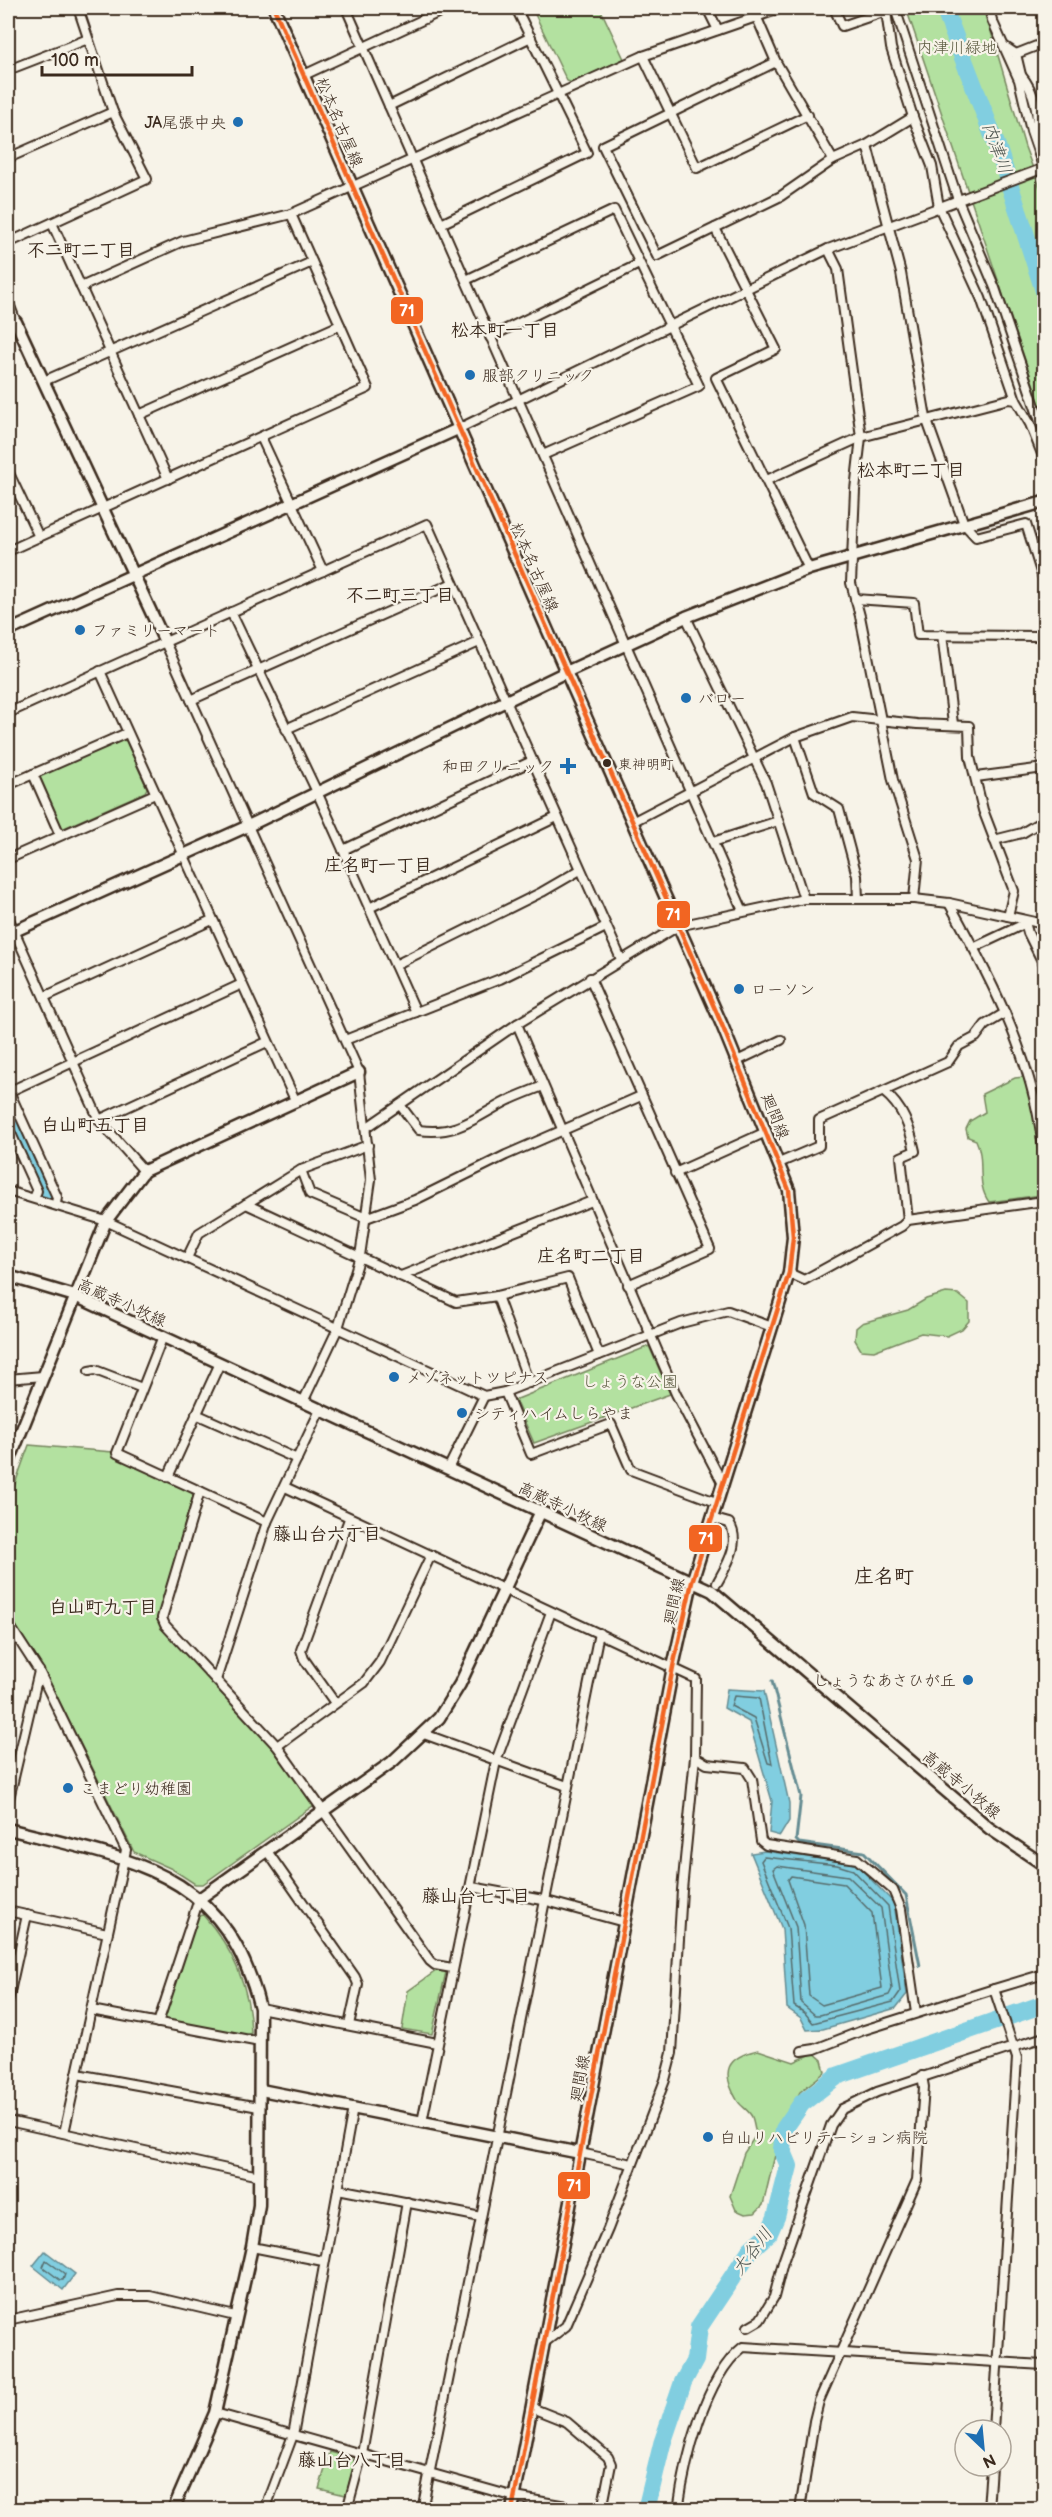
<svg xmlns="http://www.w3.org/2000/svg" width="1052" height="2517" viewBox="0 0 1052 2517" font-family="'Balsamiq Sans','Klee One',sans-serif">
<rect width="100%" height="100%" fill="#f7f3e8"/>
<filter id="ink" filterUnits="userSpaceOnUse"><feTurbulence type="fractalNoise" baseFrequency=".0167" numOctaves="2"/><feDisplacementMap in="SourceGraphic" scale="12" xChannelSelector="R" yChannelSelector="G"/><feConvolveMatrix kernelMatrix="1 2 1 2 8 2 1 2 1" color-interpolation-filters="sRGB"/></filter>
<g filter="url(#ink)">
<!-- green -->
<g fill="#b3e1a0" stroke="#77865f" stroke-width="1.5">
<polygon points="532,8 600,8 624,59 572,83 567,81"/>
<polygon points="906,8 984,8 1025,147 1044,198 1044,416"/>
<polygon points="121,739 126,741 147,788 145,792 64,828 60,827 39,780 40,775"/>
<path d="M 1024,1077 L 1039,1135 L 1042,1195 L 989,1202 C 975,1183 986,1161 976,1140 L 968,1137 L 966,1129 L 970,1121 L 985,1112 L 982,1094 L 1015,1078 Z"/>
<polygon points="946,1293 958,1294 969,1303 969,1321 962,1329 947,1336 921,1333 874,1351 861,1350 855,1340 856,1328 862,1323 908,1310 926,1299"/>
<polygon points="649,1346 670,1394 534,1443 515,1400"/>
<polygon points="29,1445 113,1452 115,1457 192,1492 193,1496 157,1620 273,1749 314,1805 203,1884 195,1884 172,1869 134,1852 42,1666 8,1614 8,1503"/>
<path d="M 203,1915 C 233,1948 250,1988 251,2033 L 247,2035 L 167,2020 L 165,2016 L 198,1916 Z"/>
<polygon points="436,1971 446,1972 432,2034 402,2029 408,1991"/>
<path d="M 758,2050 L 794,2062 L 814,2053 L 822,2060 L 825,2072 L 800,2092 L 782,2126 L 763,2205 L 755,2213 L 745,2214 L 736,2210 L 730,2196 L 744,2153 L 756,2135 C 755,2130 754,2122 752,2117 C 749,2110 740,2106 737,2100 C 720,2071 727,2057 758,2050 Z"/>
<polygon points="330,2452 352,2458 355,2462 346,2495 319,2489"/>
</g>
<!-- water -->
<g fill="#81cee0" stroke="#658c92" stroke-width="1.5">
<polygon points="727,1689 764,1691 789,1803 789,1821 780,1836 769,1833 772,1801 749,1722 724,1708"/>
<polygon points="765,1851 856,1864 894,1903 907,1994 896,2008 823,2029 807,2030 801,2018 787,2008 782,1929 751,1853"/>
<polygon points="45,2251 75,2274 63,2290 33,2266"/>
</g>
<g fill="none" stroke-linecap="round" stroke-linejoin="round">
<!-- shore -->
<g stroke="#576c6c" stroke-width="1.5">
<polygon points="734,1696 759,1698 772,1764 768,1763 754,1718 731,1706"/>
<polygon points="764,1857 837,1865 853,1870 888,1906 900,1992 893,2002 813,2023 805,2013 794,2006 788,1928 761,1861"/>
<polygon points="777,1866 848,1876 881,1908 892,1989 889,1995 820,2015 815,2015 801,2003 796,1927 773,1869"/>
<polygon points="791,1876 844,1884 872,1913 882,1988 822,2005 809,1996 804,1925 788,1880"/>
<polygon points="46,2260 65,2274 63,2280 60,2280 43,2267"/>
</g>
<!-- stream -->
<polyline stroke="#658c92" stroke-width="3" points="772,1681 801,1796 796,1840 799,1843 864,1852 906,1895 920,1966"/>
<!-- river -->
<g stroke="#81cee0" stroke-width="18">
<polyline points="944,8 998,149 1044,291"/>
<polyline points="8,1107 46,1193"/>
<polyline points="646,2510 662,2444 683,2382 695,2360 699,2327 751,2249 769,2233 776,2217 789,2166 782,2149 784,2129 802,2103 837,2076 1044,2004"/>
</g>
<!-- minor casing -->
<g stroke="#3b2a1e" stroke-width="12">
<g id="minor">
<polyline points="346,8 743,911"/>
<polyline points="707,8 718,30"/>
<polyline points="834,8 842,26 886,11 891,48 913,117 932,166 939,207 981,298 1016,400"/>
<polyline points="895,8 958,200 995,288 1044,433"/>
<polyline points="989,8 992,20 1019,80 1031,131 1044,169"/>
<polyline points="757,18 776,62 833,160"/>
<polyline points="1004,46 1016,54 1021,75"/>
<polyline points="1016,54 1044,43"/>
<polyline points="643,56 697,168 808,115"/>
<polyline points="776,62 603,146 657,256 781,196 833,160 867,145 913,117"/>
<polyline points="8,70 88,39"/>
<polyline points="304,75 448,8"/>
<path d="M 1021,75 C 1037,94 1039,118 1035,141"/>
<polyline points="389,106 531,37"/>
<polyline points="867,145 901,273 926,418 964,524 976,537 1026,524 1044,582"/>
<polyline points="8,158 113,112"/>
<polyline points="52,223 168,479"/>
<polyline points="441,224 587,153 516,8"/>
<polyline points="715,228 776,349 716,378 809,569"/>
<polyline points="8,243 147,179 113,112 78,8"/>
<polyline points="828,249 838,269 861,437 855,490 851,583 860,616 893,780 918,859 914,899"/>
<polyline points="466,280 614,210 699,386 543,455"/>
<polyline points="81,287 183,241 291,214 643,56 782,8"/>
<polyline points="8,301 16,322 8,325"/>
<polyline points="490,337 639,264"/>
<polyline points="44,381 312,262"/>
<polyline points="139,415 340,325"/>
<polyline points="458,429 828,249 1044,168"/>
<polyline points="261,437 323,571"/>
<polyline points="8,471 39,537"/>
<polyline points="767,480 861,437 1009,399 1016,400 1030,424 1044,459"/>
<polyline points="8,551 368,388 291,214"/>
<polyline points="855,599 914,603 918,635 1039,636 1044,633"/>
<polyline points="231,612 317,792 416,1012"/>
<polyline points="686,617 766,783 804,899"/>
<polyline points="942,634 953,724"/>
<polyline points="165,642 359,1072 371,1180 360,1256 338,1328 304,1400"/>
<polyline points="100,671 296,1102"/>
<polyline points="191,700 453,583"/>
<polyline points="8,713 427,524 621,959"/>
<polyline points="286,729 479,642"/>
<polyline points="795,737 814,793 839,809 857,876 858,899"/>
<polyline points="33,774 60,835"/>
<polyline points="976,777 1044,768"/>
<polyline points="8,785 127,733"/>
<polyline points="632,822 795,737 852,717 917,724 969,726 970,757 983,810 1014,891 1008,916"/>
<polyline points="994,840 1022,833 1044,820"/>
<polyline points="713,842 778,821"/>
<polyline points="343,850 532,761"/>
<polyline points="8,859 155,794"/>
<path d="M 949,903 C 994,984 1038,1068 1044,1161"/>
<polyline points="369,908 557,817"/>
<polyline points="8,917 99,1120 144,1171"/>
<polyline points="1025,922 1028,933 1044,965"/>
<polyline points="973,948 1024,924"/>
<polyline points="395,965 542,892 580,870"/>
<polyline points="590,978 710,1249 628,1285"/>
<polyline points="44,997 212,920"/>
<polyline points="517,1024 676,1394 722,1482"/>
<polyline points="345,1040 500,979 606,927"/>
<polyline points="737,1061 781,1040"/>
<polyline points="8,1089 57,1197 56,1204"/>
<polyline points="8,1092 242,984"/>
<path d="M 884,1092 C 903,1107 910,1128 915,1151 L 901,1157 L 908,1220"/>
<path d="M 400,1105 L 419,1130 C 458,1136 477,1116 507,1101 C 519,1095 531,1091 543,1086"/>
<polyline points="99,1120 267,1042"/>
<polyline points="8,1127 37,1191 34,1198"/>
<polyline points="366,1128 517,1024 678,926 804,899 914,899 949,903 1044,924"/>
<polyline points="779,1163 819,1146 819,1120 948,1062 959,1046 976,1037 985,1025 1005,1013"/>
<polyline points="301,1170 310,1194 366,1218 415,1200 506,1155 641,1096"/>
<polyline points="675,1173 766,1132"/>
<polyline points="8,1191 106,1221 484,1396 505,1392 681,1323 728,1311 772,1327"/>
<polyline points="246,1204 456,1302 497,1296 568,1278 599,1355"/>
<polyline points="187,1258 199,1233 301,1170 368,1145"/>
<polyline points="789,1273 804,1280 902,1226 908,1220 1044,1201"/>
<polyline points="401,1276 592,1201"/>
<polyline points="497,1296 529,1383"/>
<polyline points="163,1336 117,1453 267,1522"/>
<polyline points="89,1371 95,1370 142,1388"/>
<polyline points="8,1379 43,1376"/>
<polyline points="505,1392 531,1454 611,1424 631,1470 716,1502"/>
<polyline points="196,1414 297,1459"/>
<polyline points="448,1469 484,1396"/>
<polyline points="168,1477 220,1363"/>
<polyline points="285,1487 696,1679 695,1757 682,1890 672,2053 665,2080 608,2229 566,2326 545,2342"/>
<polyline points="200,1491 162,1618 165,1625 277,1746 430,1961 435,1965 452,1968"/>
<path d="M 711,1518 L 729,1523 C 742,1543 726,1566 717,1583"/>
<polyline points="8,1623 39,1671 126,1850 64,2133"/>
<polyline points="216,1680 267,1522 321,1408"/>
<polyline points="335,1703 304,1659 301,1650 349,1519"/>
<polyline points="424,1734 567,1786"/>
<polyline points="277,1746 364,1683 380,1662 431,1555"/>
<polyline points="695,1757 707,1764 745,1768 752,1779 761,1841 766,1845 857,1859 893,1890 901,1909 916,2013"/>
<polyline points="8,1803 39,1671"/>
<polyline points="267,1851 355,1977 358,1984 349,2025"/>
<polyline points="472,1887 543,1900 624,1922"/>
<polyline points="8,1911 107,1933"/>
<polyline points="8,2001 27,1915"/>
<polyline points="260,2008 437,2043"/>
<polyline points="91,2010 260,2042"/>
<polyline points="158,2023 199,1899"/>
<polyline points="802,2051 815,2049 864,2030 994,1989"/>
<polyline points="77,2074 259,2107"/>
<polyline points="8,2121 259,2176"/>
<polyline points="422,2122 496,1761 551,1612"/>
<polyline points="580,2153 632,2164"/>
<polyline points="338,2189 481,2217"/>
<polyline points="252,2247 323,2261"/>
<polyline points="8,2320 118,2296 150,2296 235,2316"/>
<polyline points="748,2327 760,2320 774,2297 783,2262 831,2125 842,2109 877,2092 1044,2037"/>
<polyline points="532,2408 567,2422 608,2457 611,2464 602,2510"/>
<polyline points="215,2413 515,2497 589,2510"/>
<polyline points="993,2430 1017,2058 994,1989 1044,1974"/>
<polyline points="265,2510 293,2435 353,2108"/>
<polyline points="347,2510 362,2454 407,2202"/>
<polyline points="422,2510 599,1633"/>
<path d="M 678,2510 C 685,2462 704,2378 743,2347 L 1044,2365"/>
<polyline points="800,2510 814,2421 819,2401 917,2180 924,2087 922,2076"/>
<polyline points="988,2510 991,2466"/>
</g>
</g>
<!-- tertiary casing -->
<g stroke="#3b2a1e" stroke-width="15">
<g id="tertiary">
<polyline points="16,322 165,642"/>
<polyline points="8,631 458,429"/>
<polyline points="8,934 248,826 566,672 722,1025 789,1190 793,1237 789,1273 692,1582 673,1667 512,2510"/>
<polyline points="8,1464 106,1221 144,1171 359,1072"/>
<path d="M 8,1829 C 129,1860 225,1868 260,2008 L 259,2205 L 252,2247 L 215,2413 L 173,2510"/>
<polyline points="199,1899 392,1762 439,1718 460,1684 540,1513"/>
<polyline points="261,2090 580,2153"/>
</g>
</g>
<!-- secondary casing -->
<g stroke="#3b2a1e" stroke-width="15">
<g id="secondary">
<polyline points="274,8 566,672 686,617 809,569 1044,502"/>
<polyline points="8,1276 75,1296 712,1591 989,1828 1044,1865"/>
</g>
</g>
<!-- minor -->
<use href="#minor" stroke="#f7f3e8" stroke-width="8"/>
<!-- tertiary -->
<use href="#tertiary" stroke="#f7f3e8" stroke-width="10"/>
<!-- secondary -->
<use href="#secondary" stroke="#f7f3e8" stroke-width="10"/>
<!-- bus-1 casing -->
<g stroke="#f7f3e8" stroke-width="9">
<polyline id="bus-1" points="274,8 722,1025 789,1190 793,1237 789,1273 692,1582 673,1667 512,2510"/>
</g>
<!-- bus-1 -->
<use href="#bus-1" stroke="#f26522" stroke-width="4.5"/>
</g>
</g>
<!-- markers -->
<g fill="#1f6fb2" stroke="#f7f3e8" stroke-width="2">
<circle cx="238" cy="122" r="6"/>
<circle cx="470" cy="375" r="6"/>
<circle cx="80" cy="630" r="6"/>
<circle cx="686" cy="698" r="6"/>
<path d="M565 757h6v6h6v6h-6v6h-6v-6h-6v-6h6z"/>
<circle cx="739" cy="989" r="6"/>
<circle cx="394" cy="1377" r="6"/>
<circle cx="462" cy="1413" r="6"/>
<circle cx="968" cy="1680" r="6"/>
<circle cx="68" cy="1788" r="6"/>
<circle cx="708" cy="2137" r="6"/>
</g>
<circle fill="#3b2a1e" stroke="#f7f3e8" stroke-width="2" cx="607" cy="763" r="5"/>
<g text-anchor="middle" stroke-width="4.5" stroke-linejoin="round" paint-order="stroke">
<!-- bus labels -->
<g font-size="14" fill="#3b2a1e" stroke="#f7f3e8" text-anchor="start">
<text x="618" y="769">東神明町</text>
</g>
<!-- park labels -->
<g font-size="16" fill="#59583e" stroke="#f7f3e8">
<text x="957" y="53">内津川緑地</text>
<text x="630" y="1387">しょうな公園</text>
</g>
<!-- poi labels -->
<g font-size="16" fill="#3b2a1e" stroke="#f7f3e8" text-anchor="start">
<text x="226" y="128" text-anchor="end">JA尾張中央</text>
<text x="482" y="381">服部クリニック</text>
<text x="92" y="636">ファミリーマート</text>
<text x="698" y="704">バロー</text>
<text x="554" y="772" text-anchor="end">和田クリニック</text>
<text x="751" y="995">ローソン</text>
<text x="406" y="1383">メゾネットツピナス</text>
<text x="474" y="1419">シティハイムしらやま</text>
<text x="956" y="1686" text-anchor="end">しょうなあさひが丘</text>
<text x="80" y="1794">こまどり幼稚園</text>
<text x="720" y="2143">白山リハビリテーション病院</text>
</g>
<!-- street labels -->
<g font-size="16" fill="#3b2a1e" stroke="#f7f3e8">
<text transform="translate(340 122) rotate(67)" y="6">松本名古屋線</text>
<text transform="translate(535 567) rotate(66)" y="6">松本名古屋線</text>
<text transform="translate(776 1116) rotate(68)" y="6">廻間線</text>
<text transform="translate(122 1302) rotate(24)" y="6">高蔵寺小牧線</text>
<text transform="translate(563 1506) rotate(25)" y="6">高蔵寺小牧線</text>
<text transform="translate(673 1601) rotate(-77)" y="6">廻間線</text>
<text transform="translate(962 1784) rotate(40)" y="6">高蔵寺小牧線</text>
<text transform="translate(579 2078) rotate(-79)" y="6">廻間線</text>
</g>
<!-- water labels -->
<g font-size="18" font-style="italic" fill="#4c534e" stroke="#f7f3e8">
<text transform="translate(997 148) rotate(70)" y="6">内津川</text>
<text transform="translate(752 2251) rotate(-53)" y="6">大谷川</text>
</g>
<!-- neighbourhood labels -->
<g font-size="18" font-weight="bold" fill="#3b2a1e" stroke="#f7f3e8">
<text x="81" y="256">不二町二丁目</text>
<text x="505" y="336">松本町一丁目</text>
<text x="911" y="476">松本町二丁目</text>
<text x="400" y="601">不二町三丁目</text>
<text x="378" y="871">庄名町一丁目</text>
<text x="95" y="1131">白山町五丁目</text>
<text x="591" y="1262">庄名町二丁目</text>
<text x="327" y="1540">藤山台六丁目</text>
<text x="103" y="1613">白山町九丁目</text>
<text x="476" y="1902">藤山台七丁目</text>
<text x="352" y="2466">藤山台八丁目</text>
</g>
<!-- quarter labels -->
<g font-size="20" font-weight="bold" fill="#3b2a1e" stroke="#f7f3e8">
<text x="884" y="1583">庄名町</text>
</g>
</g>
<g stroke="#f7f3e8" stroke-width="2">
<rect x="390" y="296" width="34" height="29" rx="6" fill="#f26522"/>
<rect x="656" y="900" width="35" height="29" rx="6" fill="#f26522"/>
<rect x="688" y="1524" width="35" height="29" rx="6" fill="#f26522"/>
<rect x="557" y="2171" width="34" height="29" rx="6" fill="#f26522"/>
</g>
<g font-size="16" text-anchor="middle" font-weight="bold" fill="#fff">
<text x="407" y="316">71</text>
<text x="673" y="920">71</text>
<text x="706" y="1544">71</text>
<text x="574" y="2191">71</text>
</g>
<!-- margin -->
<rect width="1052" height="2517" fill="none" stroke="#f7f3e8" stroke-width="30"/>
<rect x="15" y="15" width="1022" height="2487" fill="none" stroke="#3b2a1e" stroke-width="2" filter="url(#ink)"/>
<!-- north arrow -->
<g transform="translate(983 2448) rotate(154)"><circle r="28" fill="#f7f3e8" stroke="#aca397" stroke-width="1.5"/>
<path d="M0-4.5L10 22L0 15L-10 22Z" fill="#1f6fb2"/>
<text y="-9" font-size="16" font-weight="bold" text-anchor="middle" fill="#3b2a1e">N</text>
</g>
<!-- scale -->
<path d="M42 66v9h150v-9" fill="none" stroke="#3b2a1e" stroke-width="3"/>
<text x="51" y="66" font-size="18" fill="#3b2a1e" stroke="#f7f3e8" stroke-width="4.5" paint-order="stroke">100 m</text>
</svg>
